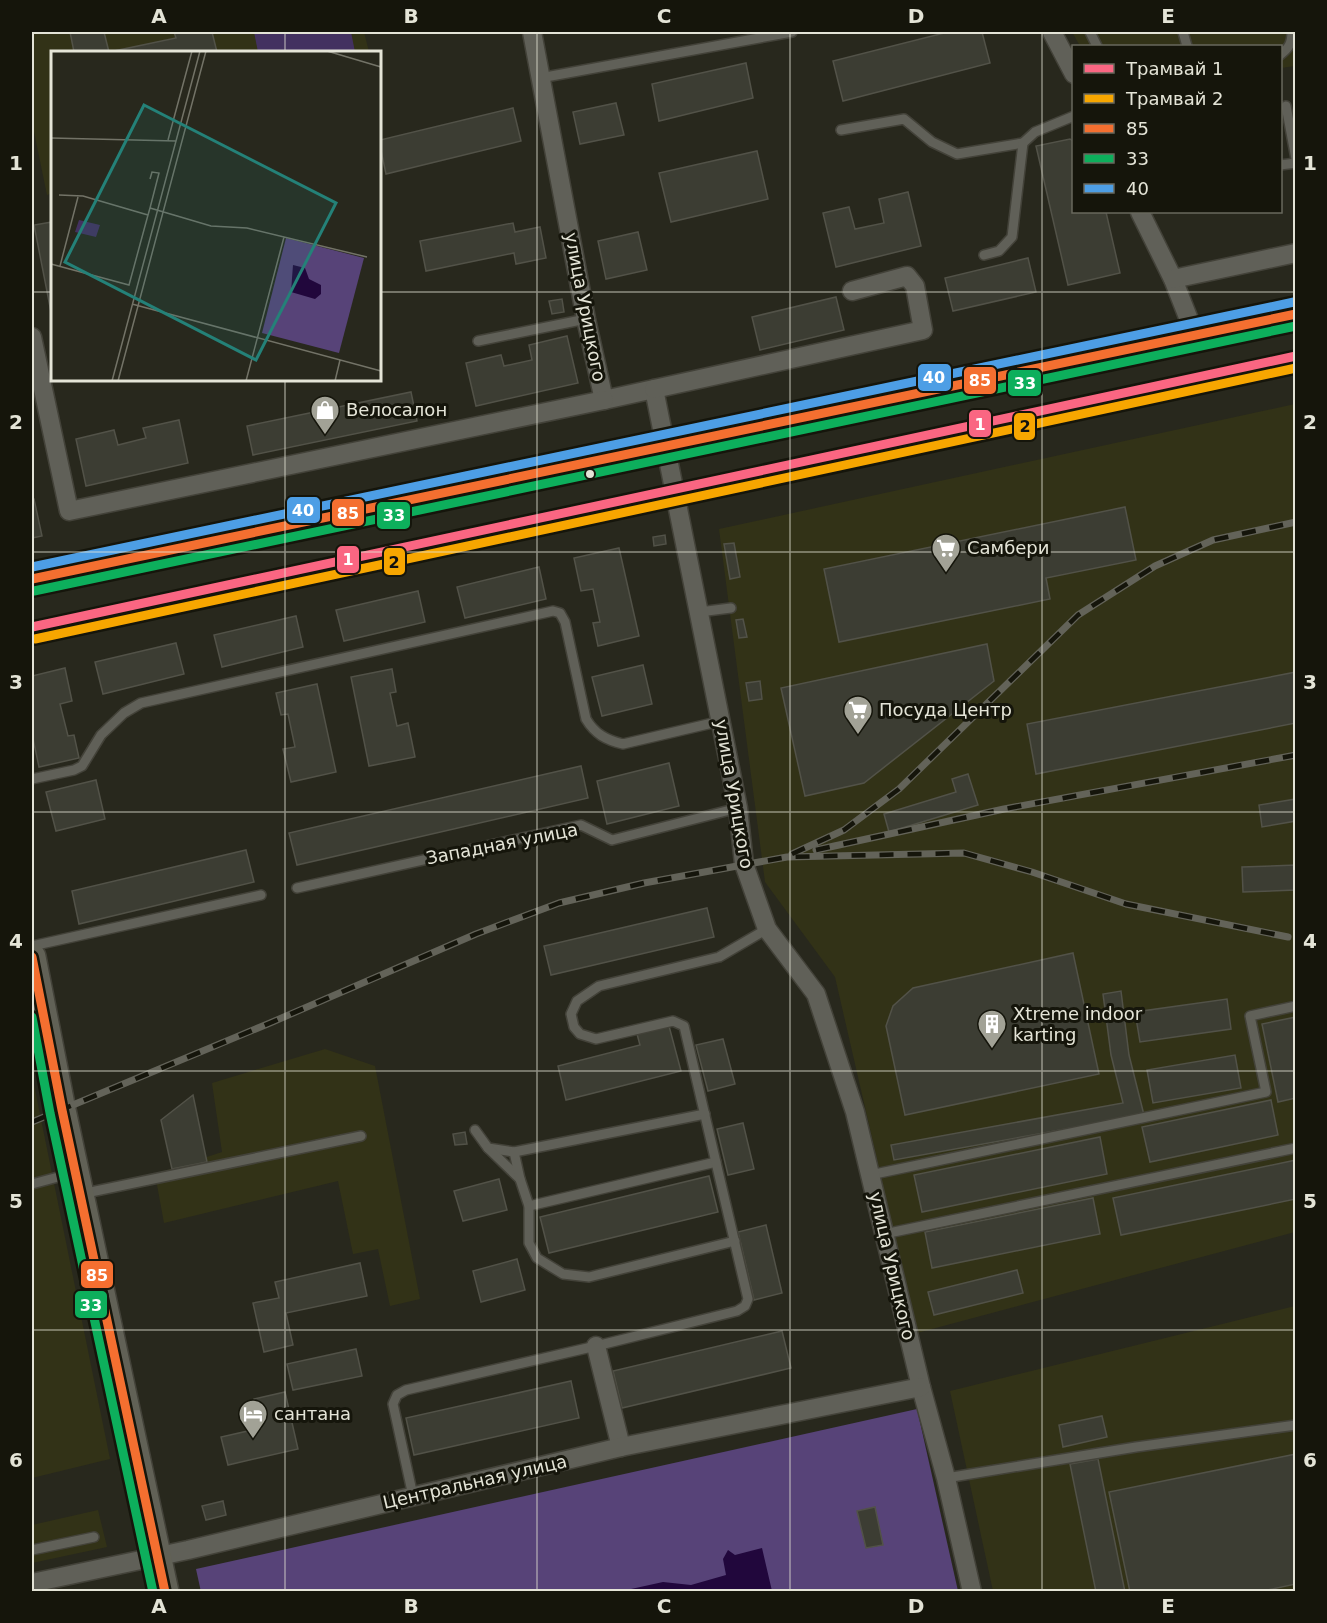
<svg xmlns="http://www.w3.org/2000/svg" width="1327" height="1623" viewBox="0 0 1327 1623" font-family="'DejaVu Sans',sans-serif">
<rect width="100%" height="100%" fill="#28281d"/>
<!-- built -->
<g fill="#323217">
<polygon points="32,32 364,32 369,52 52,52 52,193 47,195 32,122"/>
<polygon points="1072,32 1295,32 1295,66 1281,68 1280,46 1080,46"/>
<polygon points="1295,404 1295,1232 917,1333 835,977 765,882 719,529"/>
<polygon points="325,1049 375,1066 420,1299 390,1306 378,1249 353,1254 338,1181 164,1223 155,1174 222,1152 212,1083"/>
<polygon points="32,1075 110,1459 32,1478"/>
<polygon points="1295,1306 1295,1591 993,1591 950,1391"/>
<polygon points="98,1510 107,1547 32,1563 32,1525"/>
</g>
<!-- green -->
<polygon fill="#433160" points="254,32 351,32 355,52 258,52"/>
<!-- forest -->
<polygon fill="#574378" points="917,1409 958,1591 201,1592 196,1569"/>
<!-- water -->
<polygon fill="#21073c" points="762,1548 772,1591 622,1591 663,1582 691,1585 726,1575 723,1559 728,1550 735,1555"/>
<!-- building -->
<g fill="#3c3d33" stroke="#525248" stroke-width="1.5">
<polygon points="70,32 104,32 109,52 176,38 174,32 212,32 217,52 74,52"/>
<polygon points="948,32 982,32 990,63 843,101 833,61"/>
<polygon points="746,63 753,98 659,121 652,84"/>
<polygon points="616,103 624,135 580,144 573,112"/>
<polygon points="513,108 521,141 386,174 380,146 380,140"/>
<polygon points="1070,139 1074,142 1074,212 1106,212 1120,273 1068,285 1036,146"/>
<polygon points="757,151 768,199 671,222 659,173"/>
<polygon points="908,192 921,246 836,267 823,213 849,207 855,229 884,223 879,199"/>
<polygon points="52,222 52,317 34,225"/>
<polygon points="513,223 515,232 540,227 546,258 516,264 514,253 426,271 420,241"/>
<polygon points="638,232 647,270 606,279 598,241"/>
<polygon points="1028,258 1036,292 953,311 945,278"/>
<polygon points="836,297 844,330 760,350 752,317"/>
<polygon points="562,299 564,312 552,314 549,301"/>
<polygon points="567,336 578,383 476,406 466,363 501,355 504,366 532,360 529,345"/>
<polygon points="411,392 417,421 253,455 247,426"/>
<polygon points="179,420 188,463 86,486 76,439 114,430 118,445 146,438 143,428"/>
<polygon points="32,499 34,499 42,536 32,538"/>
<polygon points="1125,507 1136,560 1046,578 1050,599 839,642 824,569"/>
<polygon points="665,535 666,544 654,546 653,537"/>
<polygon points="734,543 740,577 730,579 724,544"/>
<polygon points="619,548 639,636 598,646 593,623 600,622 593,589 581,591 574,558"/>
<polygon points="539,567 546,599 465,618 457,587"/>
<polygon points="418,591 425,622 344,641 336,610"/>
<polygon points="296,616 303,647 222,667 214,635"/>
<polygon points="743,619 747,637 739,638 736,620"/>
<polygon points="176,643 184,674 103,694 95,662"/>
<polygon points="987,644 994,681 864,783 805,796 781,688"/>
<polygon points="643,665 652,704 602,716 592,677"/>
<polygon points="65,668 72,701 60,704 68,736 74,735 79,758 39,767 32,734 32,676"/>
<polygon points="392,669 396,692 390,693 397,726 408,723 415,757 369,766 351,677"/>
<polygon points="1296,672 1296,723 1036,774 1027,724"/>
<polygon points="760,681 762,699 749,701 746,683"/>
<polygon points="317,684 336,772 291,782 283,749 295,747 288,714 281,715 276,693"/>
<polygon points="669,763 679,806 607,824 597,781"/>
<polygon points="581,766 588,798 297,865 289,833"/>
<polygon points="968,774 978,805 889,832 884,814 956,792 952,779"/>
<polygon points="96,780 105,819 56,831 46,792"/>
<polygon points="1296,799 1296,821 1262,827 1259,805"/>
<polygon points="246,850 254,882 79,924 72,891"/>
<polygon points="1296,865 1296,890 1243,892 1242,867"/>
<polygon points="707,908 714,937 551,975 544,946"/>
<polygon points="1073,953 1099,1074 905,1115 886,1026 893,1006 913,988"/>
<polygon points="1121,991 1129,1055 1144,1115 894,1160 891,1145 1123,1103 1111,1055 1103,994"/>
<polygon points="1227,999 1231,1029 1140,1042 1135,1012"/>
<polygon points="1296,1017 1296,1098 1278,1102 1262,1024"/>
<polygon points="669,1026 681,1071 566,1100 558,1066 640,1045 637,1034"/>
<polygon points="723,1039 735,1084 708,1091 696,1045"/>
<polygon points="1235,1055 1241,1088 1153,1103 1147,1070"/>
<polygon points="193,1095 207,1162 172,1169 161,1120"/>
<polygon points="1271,1100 1278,1135 1150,1162 1142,1127"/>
<polygon points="743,1123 754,1169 728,1175 717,1129"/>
<polygon points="465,1132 467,1144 455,1145 453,1134"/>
<polygon points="1100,1137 1107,1174 922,1212 914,1175"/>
<polygon points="1296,1160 1296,1199 1121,1235 1113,1198"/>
<polygon points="709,1176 718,1212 549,1253 540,1217"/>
<polygon points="499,1179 507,1210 463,1221 454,1191"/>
<polygon points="1093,1198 1100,1234 932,1268 925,1232"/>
<polygon points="766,1225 782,1293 754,1300 738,1232"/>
<polygon points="517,1259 525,1290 481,1302 473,1271"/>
<polygon points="360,1263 367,1296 286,1313 293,1345 264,1352 253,1303 279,1298 275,1282"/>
<polygon points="1017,1270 1023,1293 934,1315 928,1292"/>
<polygon points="782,1331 791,1368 622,1408 613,1371"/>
<polygon points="356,1349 362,1376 293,1390 287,1364"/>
<polygon points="571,1381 579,1418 414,1455 406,1418"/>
<polygon points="285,1392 298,1449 228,1465 221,1437 261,1428 254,1399"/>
<polygon points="1102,1416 1107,1437 1063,1447 1059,1425"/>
<polygon points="1296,1454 1296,1584 1258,1592 1130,1592 1109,1492"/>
<polygon points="1098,1459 1125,1592 1096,1592 1070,1464"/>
<polygon points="223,1501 226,1515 206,1520 202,1506"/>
<polygon points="875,1507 883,1545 866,1548 857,1511"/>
</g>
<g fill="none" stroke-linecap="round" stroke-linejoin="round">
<!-- lane casing -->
<g stroke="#434239" stroke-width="12">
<g id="lane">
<polyline points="1090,32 1097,46"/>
<polyline points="1183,32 1187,46"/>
<path d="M 1280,55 C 1289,48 1292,43 1292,32"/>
<polyline points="540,78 792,32"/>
<polyline points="1286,106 1296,159"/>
<polyline points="841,130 904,119 932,142 957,154 1023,143"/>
<polyline points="1280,165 1296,163"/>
<polyline points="984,255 999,251 1012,237 1023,143 1035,132 1074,116"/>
<polyline points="478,341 586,319"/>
<polyline points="699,612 731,608"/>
<path d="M 32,779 L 74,770 L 82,766 L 101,735 L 124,713 L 141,703 L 553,611 L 560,613 L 565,622 L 586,719 C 595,734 606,740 623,744 L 721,721"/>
<polyline points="297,888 581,825 612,840 738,808"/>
<polyline points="32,946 261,895"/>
<polyline points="475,1130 488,1148 514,1152 705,1114"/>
<polyline points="488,1148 520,1179"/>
<polyline points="514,1152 520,1179 529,1206 529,1243 537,1258 563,1274 589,1277 735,1241"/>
<polyline points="870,1175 1266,1092 1250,1016 1296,1006"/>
<polyline points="32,1184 73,1173"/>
<polyline points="81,1194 361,1136"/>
<polyline points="529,1206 716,1162"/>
<polyline points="884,1234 1296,1148"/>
<polyline points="946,1478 1136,1447 1296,1425"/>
<polyline points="413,1496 393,1404 397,1395 406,1390 596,1346 737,1311 745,1306 748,1299 684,1026 673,1021 596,1039 580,1034 574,1027 571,1014 577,1001 599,986 719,957 767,929"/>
<polyline points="32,1550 94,1537"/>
</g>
</g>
<!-- street casing -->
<g stroke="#434239" stroke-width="21">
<g id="street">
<polyline points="532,32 586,319 604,400 654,389 738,808 744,864 767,929 816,994 855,1112 921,1387 946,1478 972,1592"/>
<polyline points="1052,32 1074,74"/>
<polyline points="1140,212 1173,279 1195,335"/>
<polyline points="1173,279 1296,253"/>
<polyline points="32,337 69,511 604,400"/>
<polyline points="654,389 923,330 915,286 907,276 852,291"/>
<polyline points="596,1346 621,1447"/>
<polyline points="32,1583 188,1550 621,1447 921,1387"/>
</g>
</g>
<!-- secondary casing -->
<g stroke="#434239" stroke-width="30">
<polyline id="secondary" points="32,957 62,1110 165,1592"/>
</g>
<!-- primary casing -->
<g stroke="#434239" stroke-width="33">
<polyline id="primary" points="32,579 641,452 737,431 1296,314"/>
</g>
<!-- lane -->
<use href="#lane" stroke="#606058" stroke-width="9"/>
<!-- street -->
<use href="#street" stroke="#606058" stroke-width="18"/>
<!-- secondary -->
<use href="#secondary" stroke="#616156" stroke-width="27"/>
<!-- primary -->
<use href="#primary" stroke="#626254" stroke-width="30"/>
<!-- tram -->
<polyline stroke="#636359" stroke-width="1.5" points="32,632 653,501 986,436 1296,371"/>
<!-- rail casing -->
<g stroke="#636359" stroke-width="7">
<g id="rail">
<polyline points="816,850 1004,809 1296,755"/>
<polyline points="792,854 844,830 899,789 1078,615 1155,566 1213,540 1296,522"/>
<polyline points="32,1122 270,1023 476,934 559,903 644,883 787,857 964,853 1032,872 1126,904 1288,937"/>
</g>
</g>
<!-- rail -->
<use href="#rail" stroke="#15150b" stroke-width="4.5" stroke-dasharray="14" stroke-linecap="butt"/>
<!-- bus-1 casing -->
<g stroke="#15150b" stroke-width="14">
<g id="bus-1">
<polyline points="32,579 1296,314"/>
<polyline points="32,957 62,1110 165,1592"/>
</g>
</g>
<!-- bus-2 casing -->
<g stroke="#15150b" stroke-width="14">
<g id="bus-2">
<polyline points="34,591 1296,326"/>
<polyline points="32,1017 50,1113 153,1592"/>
</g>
</g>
<!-- bus-3 casing -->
<g stroke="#15150b" stroke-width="14">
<polyline id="bus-3" points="32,567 1294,302"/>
</g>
<!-- bus-1 -->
<use href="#bus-1" stroke="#f46f30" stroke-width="9"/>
<!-- bus-2 -->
<use href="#bus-2" stroke="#0daf5c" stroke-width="9"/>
<!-- bus-3 -->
<use href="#bus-3" stroke="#4d9ee5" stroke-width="9"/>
<!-- tram-1 casing -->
<g stroke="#15150b" stroke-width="14">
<polyline id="tram-1" points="32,627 1296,356"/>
</g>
<!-- tram-2 casing -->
<g stroke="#15150b" stroke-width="14">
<polyline id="tram-2" points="35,639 1296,368"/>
</g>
<!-- tram-1 -->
<use href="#tram-1" stroke="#fa6682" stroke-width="9"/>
<!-- tram-2 -->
<use href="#tram-2" stroke="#f7a600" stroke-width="9"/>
</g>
<!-- grid -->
<path fill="none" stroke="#e4e4d7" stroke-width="1.5" stroke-opacity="0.55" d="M 285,32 L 285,52M 537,32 L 537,1592M 790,32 L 790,1592M 1042,32 L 1042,1592M 32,292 L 52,292M 380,292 L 1296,292M 285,380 L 285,1592M 32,552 L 1296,552M 32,812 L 1296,812M 32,1071 L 1296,1071M 32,1330 L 1296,1330"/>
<!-- icons -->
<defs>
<g id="shop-pin" transform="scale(1.5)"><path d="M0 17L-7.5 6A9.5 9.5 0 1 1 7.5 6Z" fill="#a2a296" stroke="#15150b"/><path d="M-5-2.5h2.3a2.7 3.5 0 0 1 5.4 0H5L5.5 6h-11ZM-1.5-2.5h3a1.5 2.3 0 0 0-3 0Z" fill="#fff"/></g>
<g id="supermarket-pin" transform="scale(1.5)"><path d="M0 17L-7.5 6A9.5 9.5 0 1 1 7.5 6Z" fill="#a2a296" stroke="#15150b"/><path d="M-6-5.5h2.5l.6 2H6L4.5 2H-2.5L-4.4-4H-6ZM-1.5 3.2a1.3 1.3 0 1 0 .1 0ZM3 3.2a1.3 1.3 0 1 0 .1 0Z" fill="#fff"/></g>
<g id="building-pin" transform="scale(1.5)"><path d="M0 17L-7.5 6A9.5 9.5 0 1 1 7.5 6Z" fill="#a2a296" stroke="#15150b"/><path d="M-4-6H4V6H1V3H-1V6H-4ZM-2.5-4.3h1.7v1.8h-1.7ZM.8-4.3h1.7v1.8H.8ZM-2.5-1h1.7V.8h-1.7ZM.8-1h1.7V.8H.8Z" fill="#fff"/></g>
<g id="hotel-pin" transform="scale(1.5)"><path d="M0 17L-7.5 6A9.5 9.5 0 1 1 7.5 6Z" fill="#a2a296" stroke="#15150b"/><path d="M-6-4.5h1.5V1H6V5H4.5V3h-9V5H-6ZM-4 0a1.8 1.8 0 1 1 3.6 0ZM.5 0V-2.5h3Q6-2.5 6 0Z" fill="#fff"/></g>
</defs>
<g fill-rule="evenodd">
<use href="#shop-pin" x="325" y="410"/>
<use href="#supermarket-pin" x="946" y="548"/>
<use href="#supermarket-pin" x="858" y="710"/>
<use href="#building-pin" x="992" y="1024"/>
<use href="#hotel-pin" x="253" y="1414"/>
</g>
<!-- markers -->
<circle fill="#e4e4d7" stroke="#15150b" stroke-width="2" cx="590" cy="474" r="5"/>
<g text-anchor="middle" stroke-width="6" stroke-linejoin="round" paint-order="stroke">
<!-- street labels -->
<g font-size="18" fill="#e4e4d7" stroke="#15150b">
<text transform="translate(585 307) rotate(79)" y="6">улица Урицкого</text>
<text transform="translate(734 794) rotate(80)" y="6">улица Урицкого</text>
<text transform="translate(502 844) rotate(-11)" y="6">Западная улица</text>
<text transform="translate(892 1266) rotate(77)" y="6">улица Урицкого</text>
<text transform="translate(475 1482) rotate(-13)" y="6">Центральная улица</text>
</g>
<!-- poi labels -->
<g font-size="18" fill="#e4e4d7" stroke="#15150b" text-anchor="start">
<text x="346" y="416">Велосалон</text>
<text x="967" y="554">Самбери</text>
<text x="879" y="716">Посуда Центр</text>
<text x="1013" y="1020">Xtreme indoor<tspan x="1013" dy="21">karting</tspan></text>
<text x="274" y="1420">сантана</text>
</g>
</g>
<!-- overview -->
<g transform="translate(51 51)">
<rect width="330" height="330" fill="#28281d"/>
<path d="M 28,169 L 49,174 L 45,186 L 24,181 Z" fill="#433160"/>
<path d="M 235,187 L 313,207 L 288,302 L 211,282 Z" fill="#574378"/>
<path d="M 242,214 L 254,217 L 258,228 L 270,234 L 270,243 L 264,248 L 240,241 Z" fill="#21073c"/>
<path fill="none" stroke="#737367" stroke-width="1.5" d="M 276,0 L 330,16M 0,87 L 125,90M 117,89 L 141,0M 8,144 L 32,145 L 97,164 L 99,157 L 160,175 L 196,177 L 316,206M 99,157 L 108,122 L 101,121 L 99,128M 0,213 L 78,234 L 97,164M 9,215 L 27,146M 81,253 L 330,320M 61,330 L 149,0M 67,330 L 155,0M 195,330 L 233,186M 284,330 L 289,309"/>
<path fill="#248178" fill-opacity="0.15" stroke="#248178" stroke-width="3" d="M 93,54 L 285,152 L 205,309 L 14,211 Z"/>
<rect width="330" height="330" fill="none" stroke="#e4e4d7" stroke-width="3"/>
</g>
<g stroke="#15150b" stroke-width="2">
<rect x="917" y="363" width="35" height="29" rx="6" fill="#4d9ee5"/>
<rect x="963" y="366" width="34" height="29" rx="6" fill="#f46f30"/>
<rect x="1007" y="369" width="35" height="28" rx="6" fill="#0daf5c"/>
<rect x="968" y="409" width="24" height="29" rx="6" fill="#fa6682"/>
<rect x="1013" y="412" width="23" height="29" rx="6" fill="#f7a600"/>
<rect x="286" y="496" width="35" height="28" rx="6" fill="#4d9ee5"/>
<rect x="331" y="498" width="34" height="29" rx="6" fill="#f46f30"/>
<rect x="376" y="501" width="35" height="29" rx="6" fill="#0daf5c"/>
<rect x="336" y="545" width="24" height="29" rx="6" fill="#fa6682"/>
<rect x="383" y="547" width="23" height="29" rx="6" fill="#f7a600"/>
<rect x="80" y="1260" width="34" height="29" rx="6" fill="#f46f30"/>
<rect x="74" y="1290" width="34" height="29" rx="6" fill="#0daf5c"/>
</g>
<g font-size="16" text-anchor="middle" font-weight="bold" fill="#fff">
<text x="934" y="383">40</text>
<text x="980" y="386">85</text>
<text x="1025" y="389">33</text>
<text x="980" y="430">1</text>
<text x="303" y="516">40</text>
<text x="348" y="519">85</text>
<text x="394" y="521">33</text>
<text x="348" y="565">1</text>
<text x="97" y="1281">85</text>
<text x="91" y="1311">33</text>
</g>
<g font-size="16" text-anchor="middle" font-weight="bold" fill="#111">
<text x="1025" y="432">2</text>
<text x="394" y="568">2</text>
</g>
<!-- border -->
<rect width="1327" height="1623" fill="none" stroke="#15150b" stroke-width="66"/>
<!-- legend -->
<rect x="1072" y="45" width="210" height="168" fill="#15150b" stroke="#68685d" stroke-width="1.5"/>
<rect x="1084" y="64" width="30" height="9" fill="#fa6682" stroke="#68685d" stroke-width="1.5"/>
<text x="1126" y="75" font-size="18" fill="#e4e4d7">Трамвай 1</text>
<rect x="1084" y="94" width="30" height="9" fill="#f7a600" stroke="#68685d" stroke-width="1.5"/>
<text x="1126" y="105" font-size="18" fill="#e4e4d7">Трамвай 2</text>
<rect x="1084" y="124" width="30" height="9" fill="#f46f30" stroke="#68685d" stroke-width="1.5"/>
<text x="1126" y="135" font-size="18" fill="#e4e4d7">85</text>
<rect x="1084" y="154" width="30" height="9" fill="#0daf5c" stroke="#68685d" stroke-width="1.5"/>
<text x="1126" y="165" font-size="18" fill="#e4e4d7">33</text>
<rect x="1084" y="184" width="30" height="9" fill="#4d9ee5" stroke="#68685d" stroke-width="1.5"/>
<text x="1126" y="195" font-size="18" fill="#e4e4d7">40</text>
<rect x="33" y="33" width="1261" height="1557" fill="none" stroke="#e4e4d7" stroke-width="2"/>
<g font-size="20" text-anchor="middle" font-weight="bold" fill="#e4e4d7">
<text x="159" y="23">A</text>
<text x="411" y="23">B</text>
<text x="664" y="23">C</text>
<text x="916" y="23">D</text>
<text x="1168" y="23">E</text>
<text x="16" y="170">1</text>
<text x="1310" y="170">1</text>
<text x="16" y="429">2</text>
<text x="1310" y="429">2</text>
<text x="16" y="689">3</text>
<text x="1310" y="689">3</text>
<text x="16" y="948">4</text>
<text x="1310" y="948">4</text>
<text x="16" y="1208">5</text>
<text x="1310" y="1208">5</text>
<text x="16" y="1467">6</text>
<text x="1310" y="1467">6</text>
<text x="159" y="1613">A</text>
<text x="411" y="1613">B</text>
<text x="664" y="1613">C</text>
<text x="916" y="1613">D</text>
<text x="1168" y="1613">E</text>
</g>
</svg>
